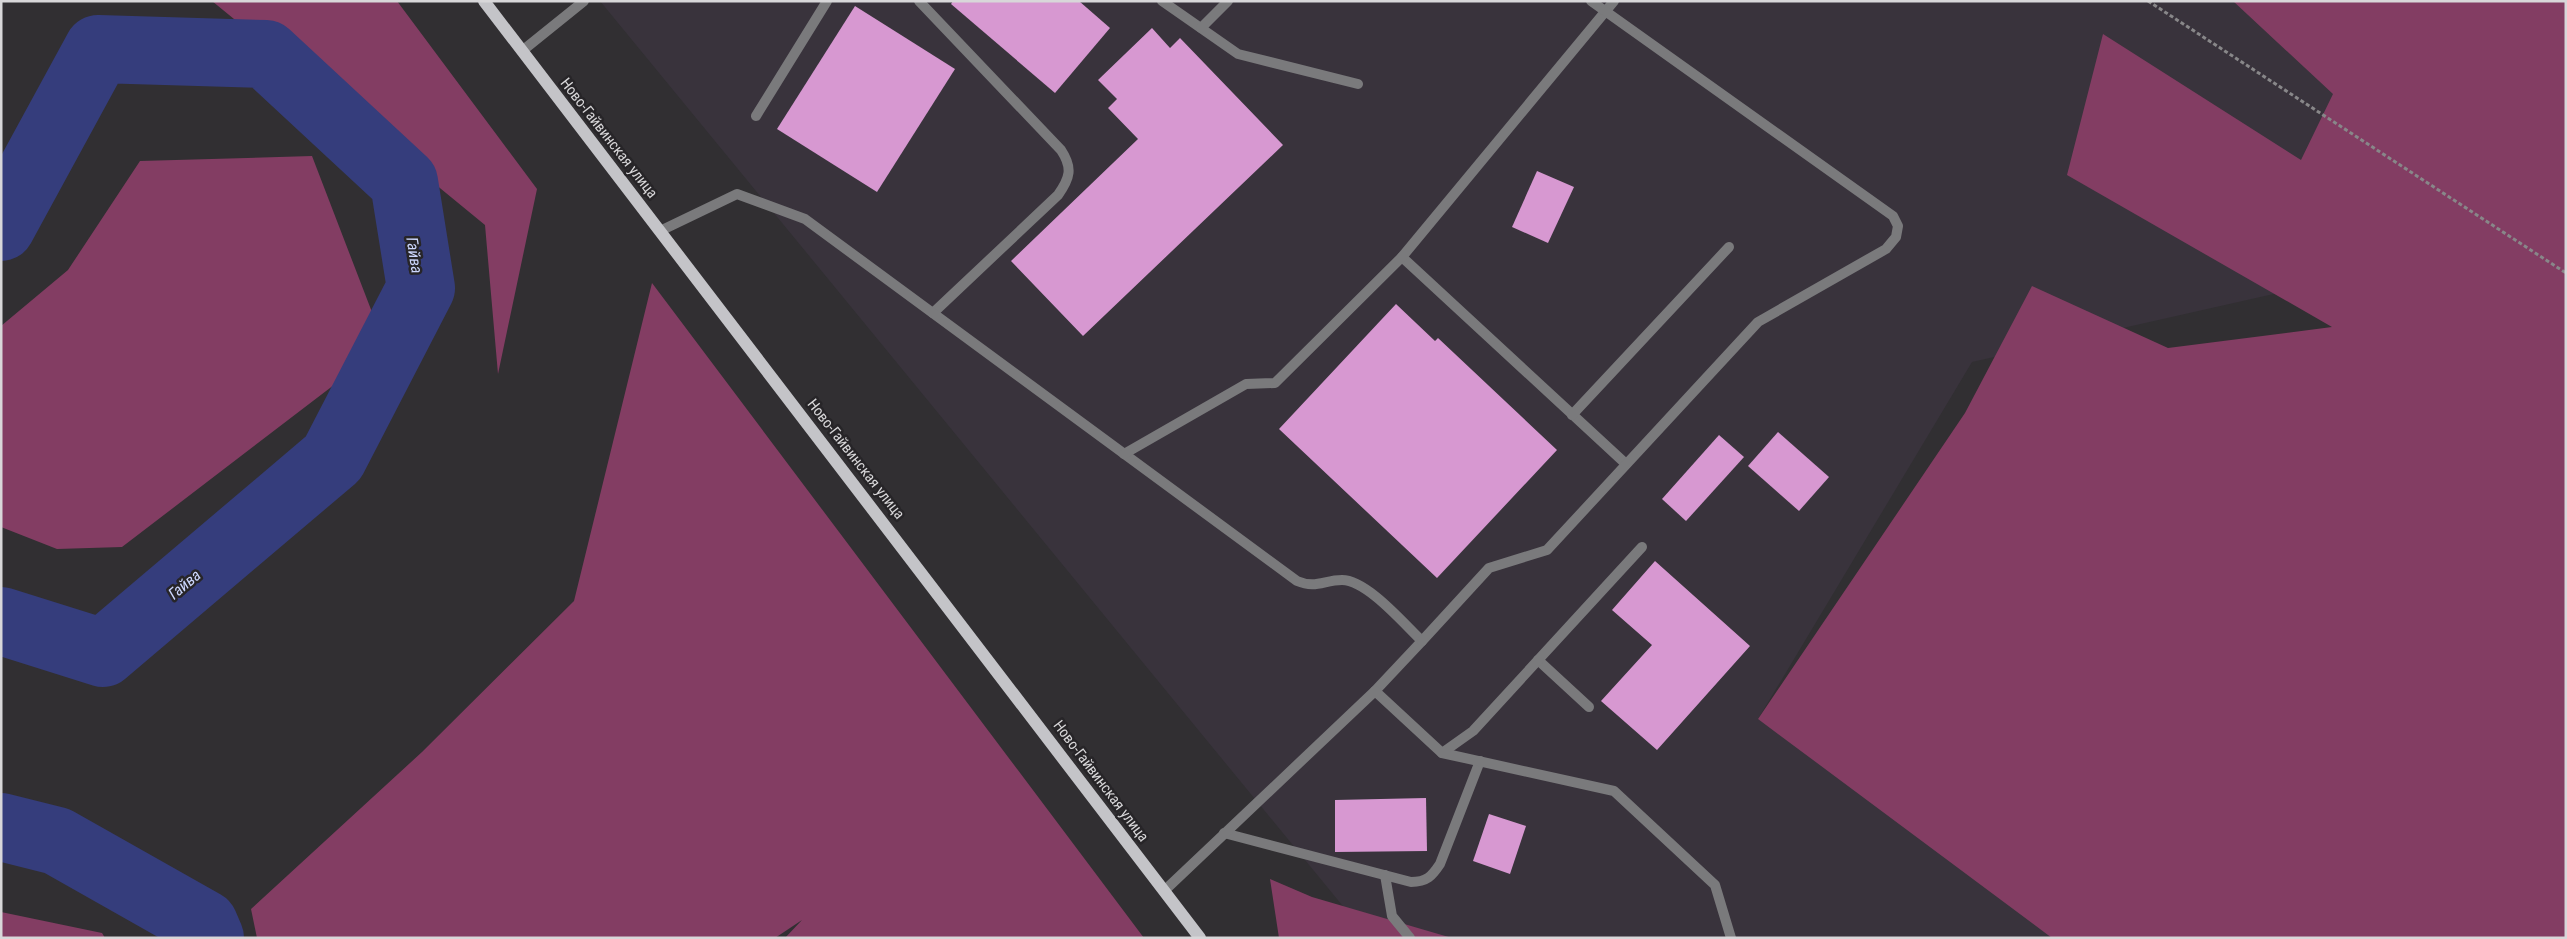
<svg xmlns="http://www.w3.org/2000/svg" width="2567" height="939" viewBox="0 0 2567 939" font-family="'Roboto Condensed',sans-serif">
<rect width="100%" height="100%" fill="#312f32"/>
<!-- built -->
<polygon fill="#39333c" points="600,1 2566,1 2566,228 1972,362 1758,719 2165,938 1369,938"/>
<!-- forest -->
<g fill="#833d63">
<polygon points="212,1 397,1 537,189 498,374 485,225"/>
<polygon points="2233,1 2566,1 2566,938 2052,938 1758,719 1965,413 2032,286 2168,348 2332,327 2067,175 2103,34 2301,160 2333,94"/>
<polygon points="312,156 385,346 122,547 57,549 1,527 1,326 68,270 140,161"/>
<polygon points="652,283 1144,938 785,938 802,920 775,938 257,938 251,909 422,752 574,601"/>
<polygon points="1270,879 1312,897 1452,938 1279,938"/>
<polygon points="1,912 102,933 105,938 1,938"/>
</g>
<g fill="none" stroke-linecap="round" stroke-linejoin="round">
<!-- river -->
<g stroke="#353d7c" stroke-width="68">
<polyline points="1,227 98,49 266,54 404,182 421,288 333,458 103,653 1,621"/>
<polyline points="1,827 57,841 204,924 210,938"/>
</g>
</g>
<!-- building -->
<g fill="#d798d1">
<polygon points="953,1 1079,1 1110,28 1055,93 951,4"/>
<polygon points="855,6 955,69 877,192 777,129"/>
<polygon points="1152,28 1170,48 1180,38 1283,145 1083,336 1011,261 1138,139 1108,108 1117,99 1098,80"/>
<polygon points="1537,171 1574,187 1548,243 1512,227"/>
<polygon points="1396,304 1435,341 1438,338 1557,450 1437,578 1279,429"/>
<polygon points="1778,432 1829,477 1799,511 1748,466"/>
<polygon points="1719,435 1744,457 1686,521 1662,499"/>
<polygon points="1655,561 1750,646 1657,750 1601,701 1652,645 1612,610"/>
<polygon points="1426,798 1427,851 1335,852 1335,800"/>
<polygon points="1489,814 1526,826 1510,874 1473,861"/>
</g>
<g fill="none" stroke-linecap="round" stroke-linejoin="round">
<!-- path -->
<polyline stroke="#888789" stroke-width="3" stroke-dasharray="4 2.5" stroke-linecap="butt" points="2148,1 2566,273"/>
<!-- lane -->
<g stroke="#7a7a7c" stroke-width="10">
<path d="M 919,1 L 1061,150 C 1073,168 1070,178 1058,195 L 933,313"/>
<polyline points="1162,1 1238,54 1358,84"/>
<polyline points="1201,28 1228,1"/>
<polyline points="522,51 584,1"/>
<polyline points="756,116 827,1"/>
<path d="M 660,231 L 737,194 L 805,219 L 1297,581 C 1316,589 1324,580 1342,580 C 1367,580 1404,624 1422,641 L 1375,691"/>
<polyline points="1402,257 1626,464"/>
<polyline points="1572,415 1729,247"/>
<polyline points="1124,454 1246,384 1275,383 1402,257 1614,1"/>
<polyline points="1422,641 1489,568 1547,550 1758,322 1886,249 1896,237 1898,226 1893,216 1591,1"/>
<polyline points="1538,660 1589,707"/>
<polyline points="1442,753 1473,731 1642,547"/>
<path d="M 1224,833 L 1411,882 C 1427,882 1432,876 1440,864 L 1480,761"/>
<polyline points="1385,875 1392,916 1410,938"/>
<polyline points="1164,891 1375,691 1442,753 1614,791 1715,885 1731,938"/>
</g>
<!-- primary -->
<polyline stroke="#c4c4c8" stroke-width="12" points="484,1 1200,938"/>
</g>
<g text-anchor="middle" stroke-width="5" stroke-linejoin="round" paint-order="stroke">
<!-- street labels -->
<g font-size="15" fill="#d8d7d9" stroke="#272528">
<text transform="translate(609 138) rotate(52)" y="5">Ново-Гайвинская улица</text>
<text transform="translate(856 459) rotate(52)" y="5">Ново-Гайвинская улица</text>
<text transform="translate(1101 781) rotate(53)" y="5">Ново-Гайвинская улица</text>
</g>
<!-- water labels -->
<g font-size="16" font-style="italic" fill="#cdd7fd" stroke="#272528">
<text transform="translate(415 255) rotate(81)" y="6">Гайва</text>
<text transform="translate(184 584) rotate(-40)" y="6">Гайва</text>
</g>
</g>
<!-- border -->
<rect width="2567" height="939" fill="none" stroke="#d8d7d9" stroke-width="5"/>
</svg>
